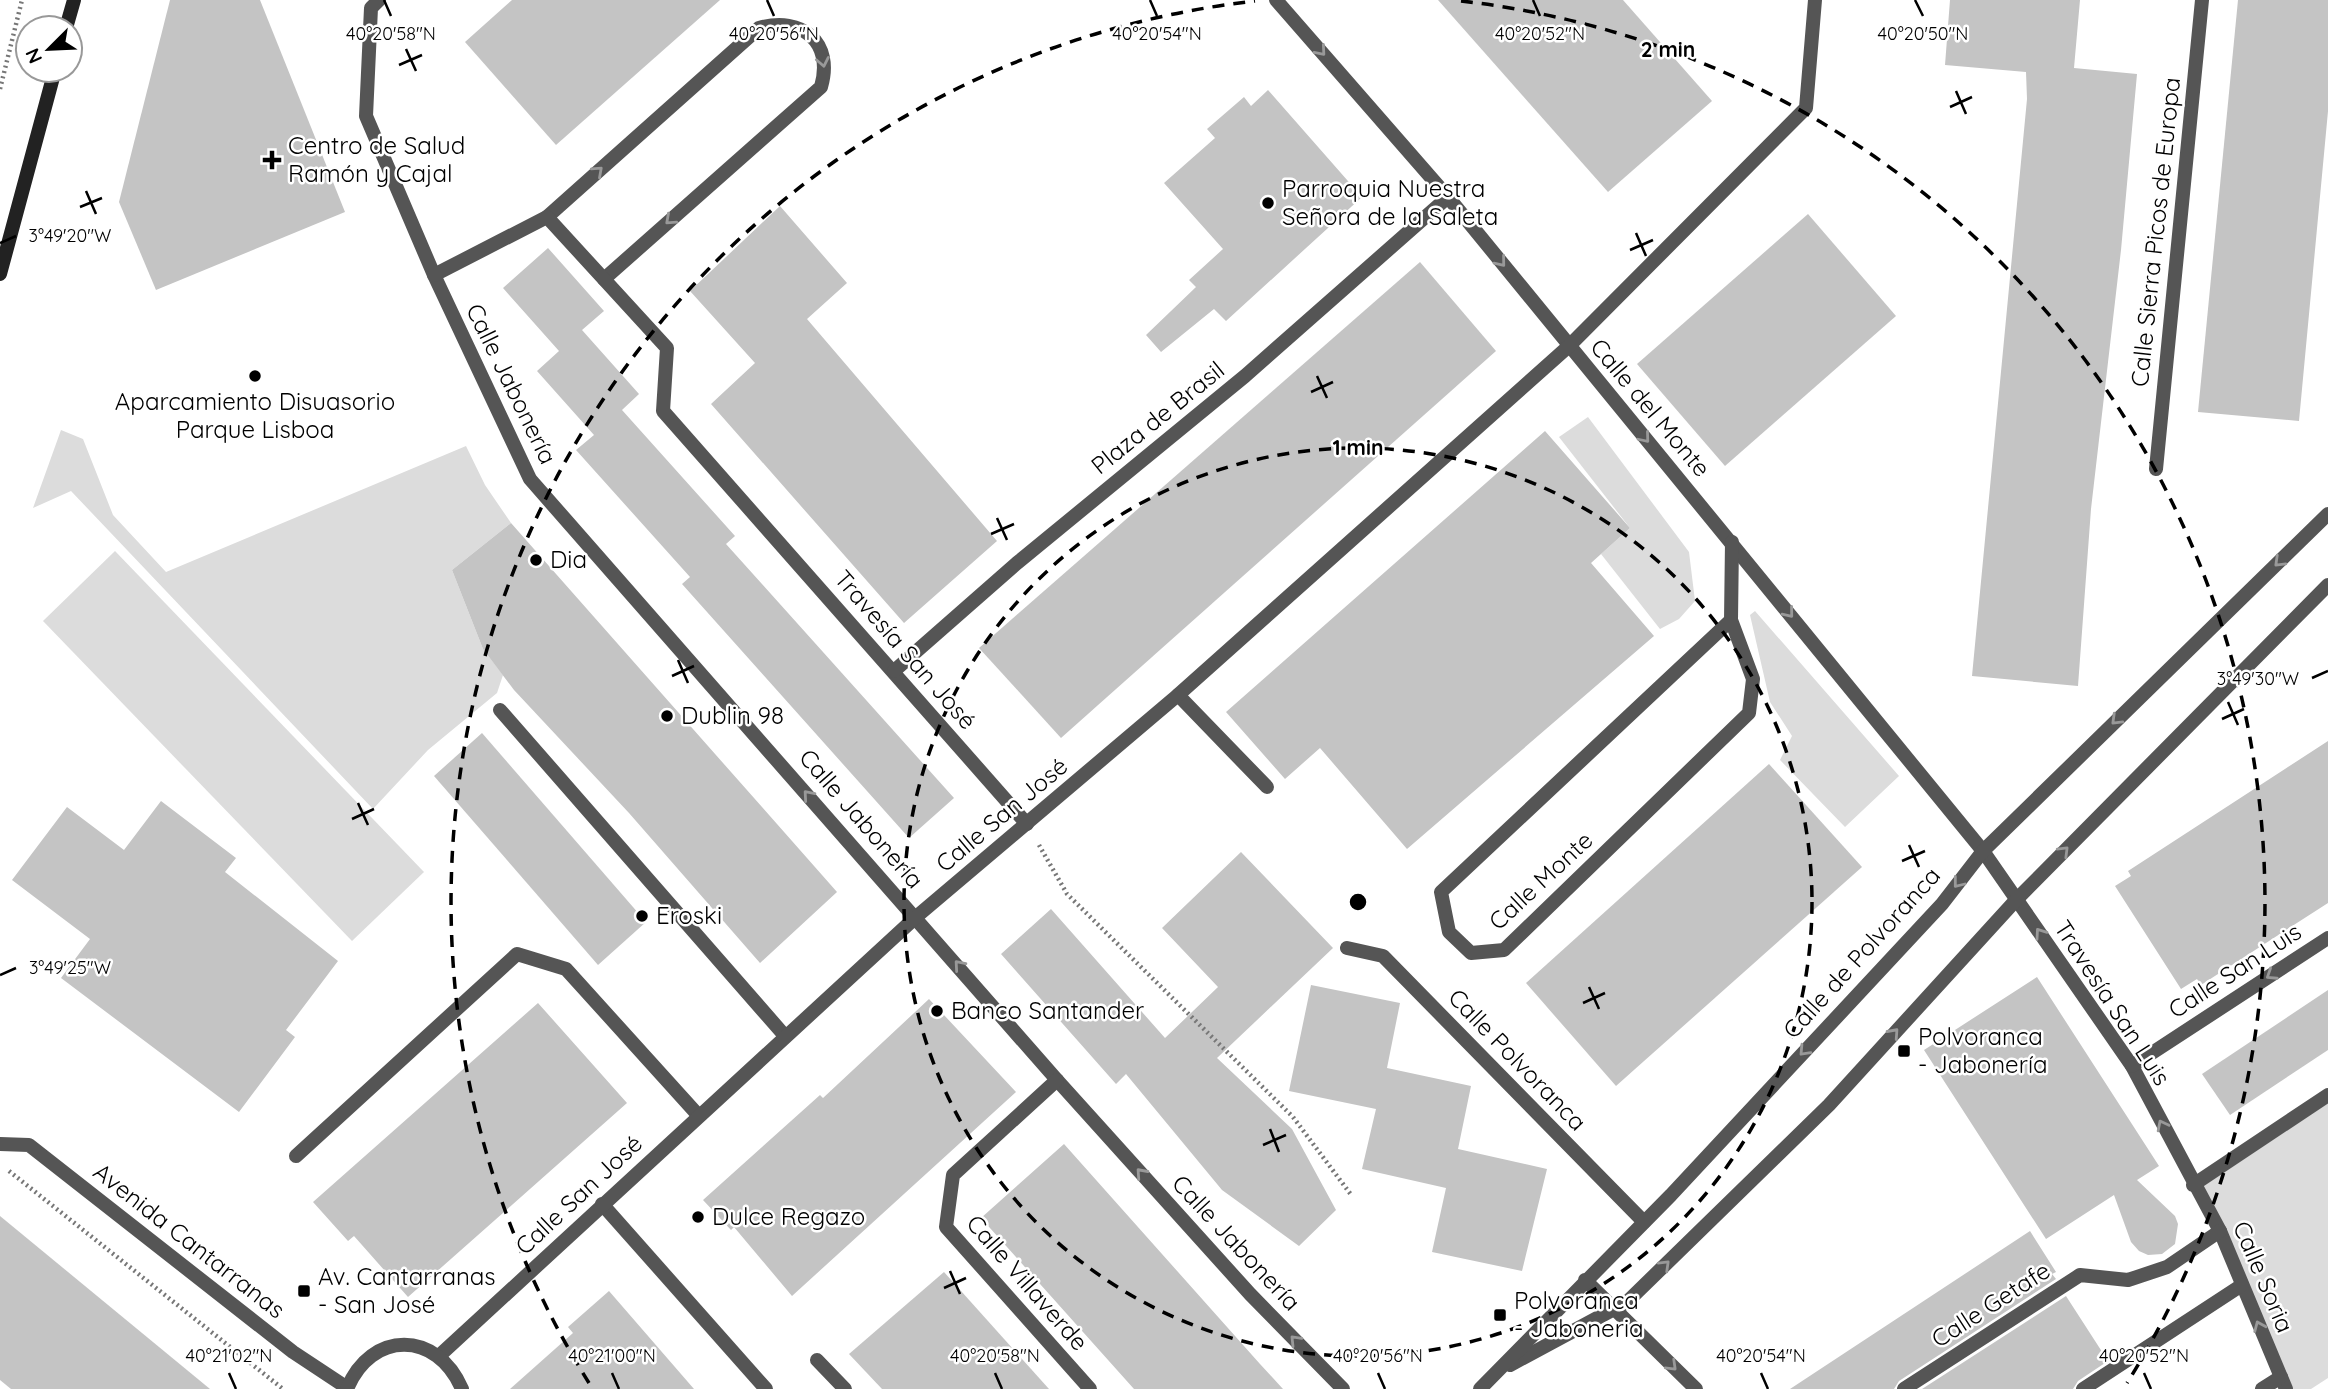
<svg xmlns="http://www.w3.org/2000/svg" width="2328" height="1389" viewBox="0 0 2328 1389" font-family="Quicksand,sans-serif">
<rect width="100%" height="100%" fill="#fff"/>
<!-- green -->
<g fill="#dcdcdc">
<polygon points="1588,417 1689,552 1695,601 1679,619 1660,629 1601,554 1630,528 1559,437"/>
<polygon points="61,430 83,439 113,515 166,572 466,446 485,485 511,523 452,570 483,649 503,675 497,693 428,750 373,809 71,491 33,508"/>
<polygon points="115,551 424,872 352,941 43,621"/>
<polygon points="1755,611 1899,776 1845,827 1780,760 1792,736 1770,702 1750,615"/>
<polygon points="2328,1095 2328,1378 2311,1389 2286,1389 2193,1185"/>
</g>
<!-- building -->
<g fill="#c4c4c4">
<polygon points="170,0 260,0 345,212 156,290 119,202"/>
<polygon points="512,0 720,0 556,145 465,42"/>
<polygon points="1438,0 1623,0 1712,101 1608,192"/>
<polygon points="1950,0 2080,0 2074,68 2137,74 2121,250 2091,509 2078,686 1972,676 2027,99 2026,72 1945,65"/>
<polygon points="2238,0 2328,0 2328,111 2299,421 2198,412"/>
<polygon points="1268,90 1362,197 1226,321 1214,309 1161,352 1146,335 1196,287 1189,280 1223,249 1164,183 1215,138 1207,129 1244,97 1251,106"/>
<polygon points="780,206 847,283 807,319 997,541 904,623 711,404 755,363 690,291"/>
<polygon points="1808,214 1896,316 1725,466 1637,364"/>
<polygon points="548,248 604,311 582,330 639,394 622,410 735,536 726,544 954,798 909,838 682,584 690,577 576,450 594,435 537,371 559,351 503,288"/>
<polygon points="1420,262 1496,351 1061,738 979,648"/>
<polygon points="1545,431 1630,528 1591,563 1654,636 1407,849 1320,748 1285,779 1226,712"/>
<polygon points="511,523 837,892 760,963 629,813 514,690 483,649 452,570"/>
<polygon points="482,733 646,922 598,965 434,776"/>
<polygon points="2328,741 2328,903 2201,985 2197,979 2181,989 2115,886 2131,876 2128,871"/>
<polygon points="1769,764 1862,867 1616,1086 1526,983"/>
<polygon points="161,801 236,858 225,872 338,961 286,1030 295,1037 239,1112 61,978 90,939 12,880 67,807 124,850"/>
<polygon points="1241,852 1333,948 1217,1058 1292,1129 1336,1210 1299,1246 1222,1190 1126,1074 1116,1084 1001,954 1051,909 1165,1038 1218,987 1162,928"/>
<polygon points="2037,977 2159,1166 2137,1180 2175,1216 2178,1224 2175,1244 2162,1254 2148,1255 2139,1251 2131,1242 2114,1195 2046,1239 1924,1050"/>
<polygon points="1311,985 1400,1003 1387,1068 1471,1086 1458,1149 1547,1169 1522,1271 1432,1252 1446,1188 1362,1169 1376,1109 1289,1091"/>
<polygon points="2328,990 2328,1050 2230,1115 2202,1074"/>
<polygon points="929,999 1016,1092 792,1296 734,1227 731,1230 703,1200 820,1095 823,1098"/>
<polygon points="538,1003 627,1103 408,1297 354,1236 348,1241 313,1202"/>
<polygon points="1064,1144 1260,1364 1283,1389 1134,1389 981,1218"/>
<polygon points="0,1216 210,1389 11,1389 0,1380"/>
<polygon points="2030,1231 2056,1272 2052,1274 2056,1279 1899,1381 1894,1389 1790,1389"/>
<polygon points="944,1272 1049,1389 882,1389 849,1354"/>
<polygon points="609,1291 694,1389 510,1389 573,1333 568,1327"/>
<polygon points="2066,1296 2108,1361 2078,1381 2073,1389 1922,1389"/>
</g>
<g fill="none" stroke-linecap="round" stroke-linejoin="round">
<!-- path -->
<g stroke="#777" stroke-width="4.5" stroke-dasharray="2 3.5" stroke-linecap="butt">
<polyline points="0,89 22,0"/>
<polyline points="1039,845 1067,894 1293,1117 1352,1196"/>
<polyline points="9,1171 283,1389"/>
</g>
<!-- lane -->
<g stroke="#555" stroke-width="14">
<polyline points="1178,695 1267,787"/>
<polyline points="500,710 785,1036"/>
<polyline points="1347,948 1383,956 1644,1222"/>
<polyline points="296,1156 517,954 566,969 698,1115"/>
<polyline points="602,1204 766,1389"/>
<polyline points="817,1360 845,1389"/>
</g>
<!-- street -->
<g stroke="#555" stroke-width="14">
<polyline points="379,0 371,8 366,116 434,275 530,479 1057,1080 1250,1294 1343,1389"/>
<polyline points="1276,0 1448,197 1983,851 2132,1066 2220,1231 2286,1389"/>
<path d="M 547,217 L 759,28 C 802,16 834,42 821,87 L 604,279"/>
<polyline points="434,275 547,217 667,348 663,411 1027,824"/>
<polyline points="2156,469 2202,0"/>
<polyline points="1731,620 1753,679 1749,713 1504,950 1471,953 1449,932 1441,892 1731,620 1732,542"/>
<polyline points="894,671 1017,563 1245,376 1448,197"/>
<polyline points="2132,1066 2328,938"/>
<polyline points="1057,1080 953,1175 946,1227 1090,1389"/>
<polyline points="0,1144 29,1145 293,1352 346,1387"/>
<polyline points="2193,1185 2328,1095"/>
<polyline points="1585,1280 1696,1389"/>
<polyline points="440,1355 916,917 1178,695 1569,346 1806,108 1815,0"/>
<polyline points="1510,1365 1627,1302 1829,1105 2016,900 2328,585"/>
<path d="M 347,1389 C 371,1330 437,1330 462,1389"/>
<polyline points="1480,1389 1671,1195 1942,904 1983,851 2328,514"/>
<polyline points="1904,1389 2080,1275 2128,1280 2167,1267 2220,1231"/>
<polyline points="2083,1389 2242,1285"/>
<polyline points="2262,1389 2281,1377"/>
</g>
<!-- secondary -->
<g stroke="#222" stroke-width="14">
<polyline points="66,28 74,0"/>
<polyline points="0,274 55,70"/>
</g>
</g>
<!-- one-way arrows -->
<defs><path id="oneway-chevron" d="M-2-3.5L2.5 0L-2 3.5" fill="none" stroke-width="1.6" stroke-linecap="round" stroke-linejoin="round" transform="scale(1.75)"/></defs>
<g stroke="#999">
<use href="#oneway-chevron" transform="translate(1321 51) rotate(49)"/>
<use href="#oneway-chevron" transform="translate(823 62) rotate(79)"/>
<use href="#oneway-chevron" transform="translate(598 171) rotate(-42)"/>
<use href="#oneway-chevron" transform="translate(670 220) rotate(138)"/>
<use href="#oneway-chevron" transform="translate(1501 262) rotate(51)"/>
<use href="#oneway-chevron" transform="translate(1645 438) rotate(50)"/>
<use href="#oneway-chevron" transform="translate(2279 562) rotate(136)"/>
<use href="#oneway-chevron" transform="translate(1789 613) rotate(51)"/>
<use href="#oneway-chevron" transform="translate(2116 720) rotate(136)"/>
<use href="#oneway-chevron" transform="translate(808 795) rotate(-131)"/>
<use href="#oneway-chevron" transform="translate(2064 851) rotate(-45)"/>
<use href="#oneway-chevron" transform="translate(1958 883) rotate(128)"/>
<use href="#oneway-chevron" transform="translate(2040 933) rotate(-125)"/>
<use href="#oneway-chevron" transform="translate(959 965) rotate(-131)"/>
<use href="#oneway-chevron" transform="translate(2271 975) rotate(147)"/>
<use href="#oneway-chevron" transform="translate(1894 1033) rotate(-48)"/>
<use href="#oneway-chevron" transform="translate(1804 1051) rotate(133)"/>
<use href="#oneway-chevron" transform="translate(2162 1125) rotate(-117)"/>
<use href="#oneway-chevron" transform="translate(1141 1173) rotate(-132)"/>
<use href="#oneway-chevron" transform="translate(1665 1265) rotate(-44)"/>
<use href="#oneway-chevron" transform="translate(2259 1326) rotate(-113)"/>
<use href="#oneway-chevron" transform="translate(1295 1340) rotate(-134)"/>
<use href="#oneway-chevron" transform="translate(1672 1366) rotate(44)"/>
</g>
<!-- ticks -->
<path fill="none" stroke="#000" stroke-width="2.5" d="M 384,0 L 391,16M 767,0 L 774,16M 1150,0 L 1157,16M 1533,0 L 1540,16M 1915,0 L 1923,16M 406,49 L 416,71M 399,65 L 422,55M 1956,91 L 1966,114M 1950,107 L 1972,97M 86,191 L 96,214M 80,207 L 102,198M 1636,233 L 1646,256M 0,243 L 16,236M 1630,250 L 1653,240M 1317,376 L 1327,398M 1311,392 L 1333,382M 997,518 L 1007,540M 991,534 L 1014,524M 678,660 L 688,683M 672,676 L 694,666M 2312,678 L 2328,671M 2228,702 L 2238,725M 2222,719 L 2244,709M 358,803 L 368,825M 352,819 L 374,809M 1909,845 L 1919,867M 1902,861 L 1925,851M 0,975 L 16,968M 1589,987 L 1599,1009M 1583,1003 L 1605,993M 1270,1129 L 1279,1152M 1263,1145 L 1286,1135M 950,1271 L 960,1294M 944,1288 L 966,1278M 229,1373 L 236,1389M 612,1373 L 619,1389M 995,1373 L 1002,1389M 1378,1373 L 1385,1389M 1761,1373 L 1768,1389M 2144,1373 L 2151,1389"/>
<!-- distance rings -->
<g fill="none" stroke="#000" stroke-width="3.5" stroke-dasharray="12 9">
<circle cx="1358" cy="902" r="454"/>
<path d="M589 1383A907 907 0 0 1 1255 1M1461 1A907 907 0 0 1 2127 1383"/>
</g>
<!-- markers -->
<g fill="#000" stroke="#fff" stroke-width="2.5">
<path d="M268.5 149.5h7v7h7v7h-7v7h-7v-7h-7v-7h7z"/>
<circle cx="1268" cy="203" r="7"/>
<circle cx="255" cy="376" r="7"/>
<circle cx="536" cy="560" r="7"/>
<circle cx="667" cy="716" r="7"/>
<circle cx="642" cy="916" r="7"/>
<circle cx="937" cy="1011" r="7"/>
<rect x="1897" y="1044" width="14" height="14" rx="3.5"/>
<circle cx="698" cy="1217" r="7"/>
<rect x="297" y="1284" width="14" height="14" rx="3.5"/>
<rect x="1493" y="1308" width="14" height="14" rx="3.5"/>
</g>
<g text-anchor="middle" stroke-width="5" stroke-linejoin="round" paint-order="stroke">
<!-- poi labels -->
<g font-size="24" fill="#000" stroke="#fff" text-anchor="start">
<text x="288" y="154">Centro de Salud<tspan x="288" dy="28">Ramón y Cajal</tspan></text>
<text x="1282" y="197">Parroquia Nuestra<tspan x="1282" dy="28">Señora de la Saleta</tspan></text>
<text x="255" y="410" text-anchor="middle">Aparcamiento Disuasorio<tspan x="255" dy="28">Parque Lisboa</tspan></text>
<text x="550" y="568">Dia</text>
<text x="681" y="724">Dublin 98</text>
<text x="656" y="924">Eroski</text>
<text x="951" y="1019">Banco Santander</text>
<text x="1918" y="1045">Polvoranca<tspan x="1918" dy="28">- Jabonería</tspan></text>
<text x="712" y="1225">Dulce Regazo</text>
<text x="318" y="1285">Av. Cantarranas<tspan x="318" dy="28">- San José</tspan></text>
<text x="1514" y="1309">Polvoranca<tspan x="1514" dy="28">- Jaboneria</tspan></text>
</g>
<!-- street labels -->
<g font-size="24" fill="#000" stroke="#fff">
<text transform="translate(2156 232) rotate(-84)" y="8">Calle Sierra Picos de Europa</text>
<text transform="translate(511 384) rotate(64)" y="8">Calle Jabonería</text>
<text transform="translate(1650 408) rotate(50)" y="8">Calle del Monte</text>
<text transform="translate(1158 418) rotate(-39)" y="8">Plaza de Brasil</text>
<text transform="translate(905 650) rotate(49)" y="8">Travesía San José</text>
<text transform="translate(1002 815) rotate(-40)" y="8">Calle San José</text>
<text transform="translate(861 819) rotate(49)" y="8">Calle Jabonería</text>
<text transform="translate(1541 881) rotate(-43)" y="8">Calle Monte</text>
<text transform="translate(1862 953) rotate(-48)" y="8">Calle de Polvoranca</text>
<text transform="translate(2235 971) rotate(-33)" y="8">Calle San Luis</text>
<text transform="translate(2112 1003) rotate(57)" y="8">Travesía San Luis</text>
<text transform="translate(1517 1060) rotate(46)" y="8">Calle Polvoranca</text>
<text transform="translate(579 1195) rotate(-43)" y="8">Calle San José</text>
<text transform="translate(189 1241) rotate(38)" y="8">Avenida Cantarranas</text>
<text transform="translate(1236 1243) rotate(47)" y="8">Calle Jabonería</text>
<text transform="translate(2263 1277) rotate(67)" y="8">Calle Soria</text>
<text transform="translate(1027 1283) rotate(49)" y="8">Calle Villaverde</text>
<text transform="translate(1991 1305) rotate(-33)" y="8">Calle Getafe</text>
</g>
</g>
<g font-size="18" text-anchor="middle" fill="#000" stroke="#fff" stroke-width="5" stroke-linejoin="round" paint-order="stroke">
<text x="391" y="40">40°20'58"N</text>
<text x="774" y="40">40°20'56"N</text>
<text x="1157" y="40">40°20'54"N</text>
<text x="1923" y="40">40°20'50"N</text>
<text x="1540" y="40">40°20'52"N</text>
<text x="70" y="242">3°49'20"W</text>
<text x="2258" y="685">3°49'30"W</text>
<text x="70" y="974">3°49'25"W</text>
<text x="229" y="1362">40°21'02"N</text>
<text x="612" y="1362">40°21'00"N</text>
<text x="995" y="1362">40°20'58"N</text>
<text x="1378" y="1362">40°20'56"N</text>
<text x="1761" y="1362">40°20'54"N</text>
<text x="2144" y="1362">40°20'52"N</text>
</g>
<circle cx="1358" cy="902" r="10" fill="#000" stroke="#fff" stroke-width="3.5"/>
<g font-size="21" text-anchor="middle" font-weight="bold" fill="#000" stroke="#fff" stroke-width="5" stroke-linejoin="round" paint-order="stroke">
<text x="1668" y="57">2 min</text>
<text x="1358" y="455">1 min</text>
</g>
<!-- north arrow -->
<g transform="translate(49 49) rotate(246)"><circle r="33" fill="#ffffff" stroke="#999999" stroke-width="2"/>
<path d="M0-5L12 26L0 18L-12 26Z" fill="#000000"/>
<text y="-10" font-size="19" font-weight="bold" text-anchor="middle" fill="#000000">N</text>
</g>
</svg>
